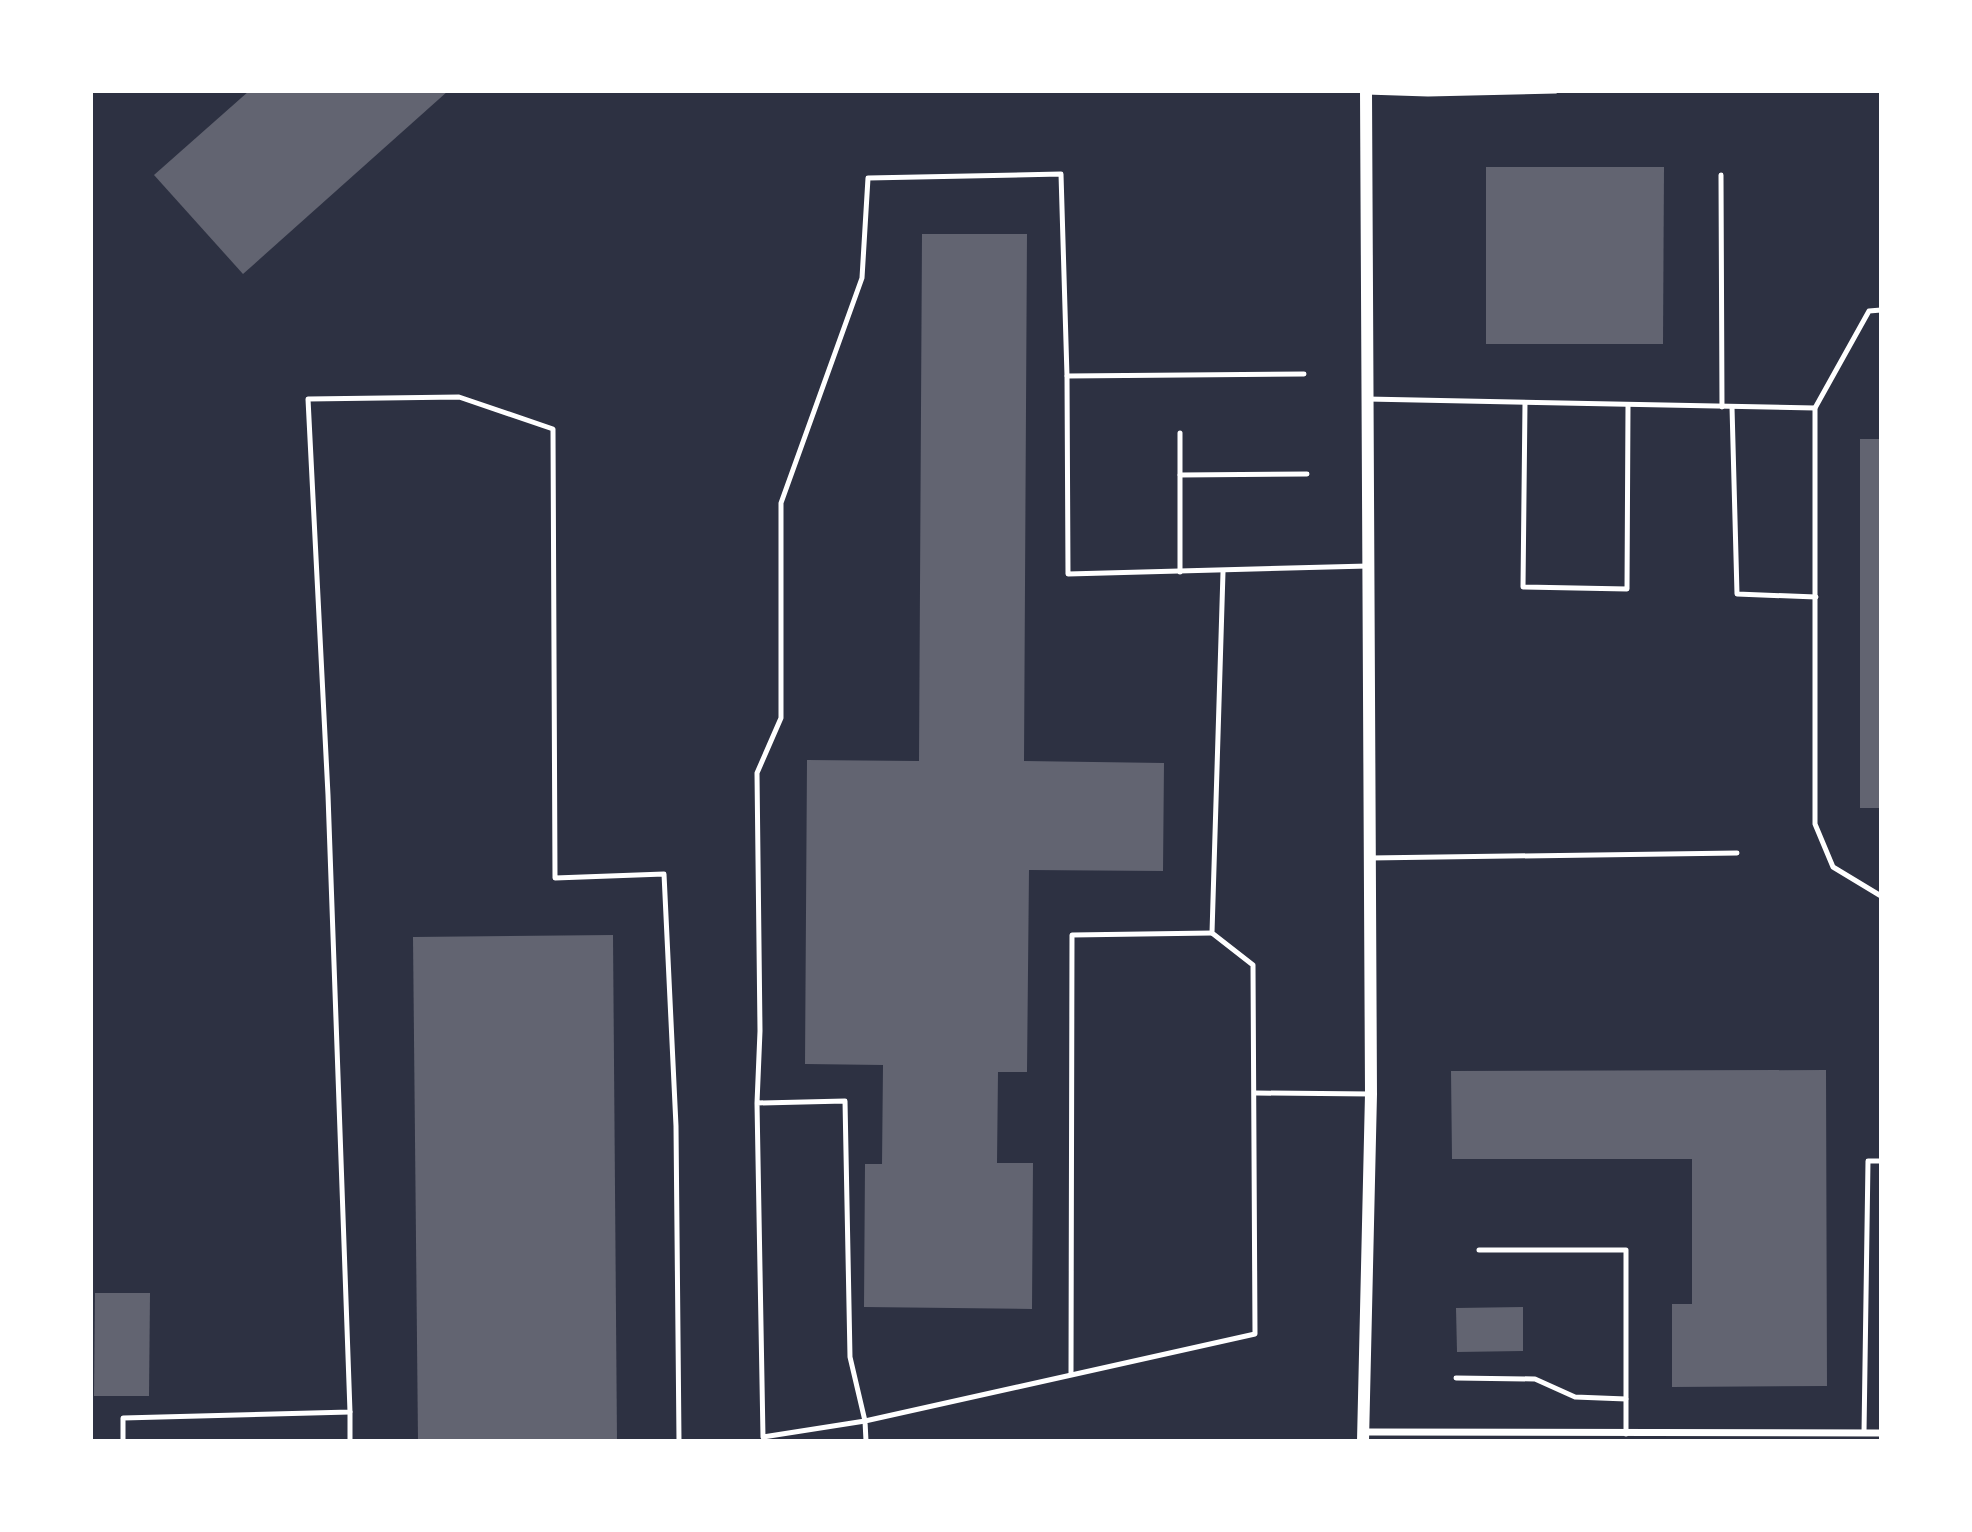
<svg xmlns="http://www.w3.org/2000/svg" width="1972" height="1532" viewBox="0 0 1972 1532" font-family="Arial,sans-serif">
<rect width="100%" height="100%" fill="#2d3142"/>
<!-- building -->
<g fill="#626471">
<polygon points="249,91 448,91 243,274 154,175"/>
<polygon points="1486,167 1664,167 1663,344 1486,344"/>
<polygon points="922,234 1027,234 1024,761 1164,763 1163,871 1029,870 1027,1072 998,1072 997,1163 1033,1163 1032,1309 864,1307 865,1164 882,1164 883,1065 805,1064 807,760 919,761"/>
<rect x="1860" y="439" width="21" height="369"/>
<polygon points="613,935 617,1441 418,1441 413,937"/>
<polygon points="1826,1070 1827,1386 1672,1387 1672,1304 1692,1304 1692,1159 1452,1159 1451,1071"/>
<polygon points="95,1293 150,1293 149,1396 94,1396"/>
<polygon points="1523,1307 1523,1351 1457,1352 1456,1308"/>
</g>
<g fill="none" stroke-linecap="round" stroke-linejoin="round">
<!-- service -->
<g stroke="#fff" stroke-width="5">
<polyline points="1366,92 1428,94 1556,91"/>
<polyline points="1721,175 1722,407"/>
<polyline points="1881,310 1869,311 1815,408 1815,824 1833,867 1881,896"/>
<polyline points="1067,376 1304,374"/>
<polyline points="1367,399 1815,408"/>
<polyline points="1525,403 1523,587 1627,589 1628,405"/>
<polyline points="1732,407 1737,594 1816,597"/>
<polyline points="1180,433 1180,572"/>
<polyline points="1180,475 1307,474"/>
<polyline points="1370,858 1737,853"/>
<polyline points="1256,1093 1371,1094"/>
<polyline points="757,1103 845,1101 850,1357 865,1421 763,1437 757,1103 760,1031 757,773 781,718 781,503 862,278 868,178 1061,174 1067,376 1068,574 1368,566"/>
<polyline points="1479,1250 1626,1250 1626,1434"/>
<polyline points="1071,1374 1072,935 1212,933"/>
<polyline points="1456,1378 1535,1379 1575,1397 1626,1399"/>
<polyline points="350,1412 350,1441"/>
<polyline points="1864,1433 1868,1161 1881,1161"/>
<polyline points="123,1441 123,1418 350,1412 328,795 308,399 459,397 553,429 555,878 664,874 676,1126 679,1441"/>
<polyline points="866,1441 865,1421 1255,1334 1253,965 1212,933 1223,572"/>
</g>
<!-- minor -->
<polyline stroke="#fff" stroke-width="7" points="1364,1432 1881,1433"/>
<!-- tertiary -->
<polyline stroke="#fff" stroke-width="12" points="1363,1441 1371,1094 1366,91"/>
</g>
<!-- border -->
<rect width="1972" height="1532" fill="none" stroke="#ffffff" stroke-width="186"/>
</svg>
